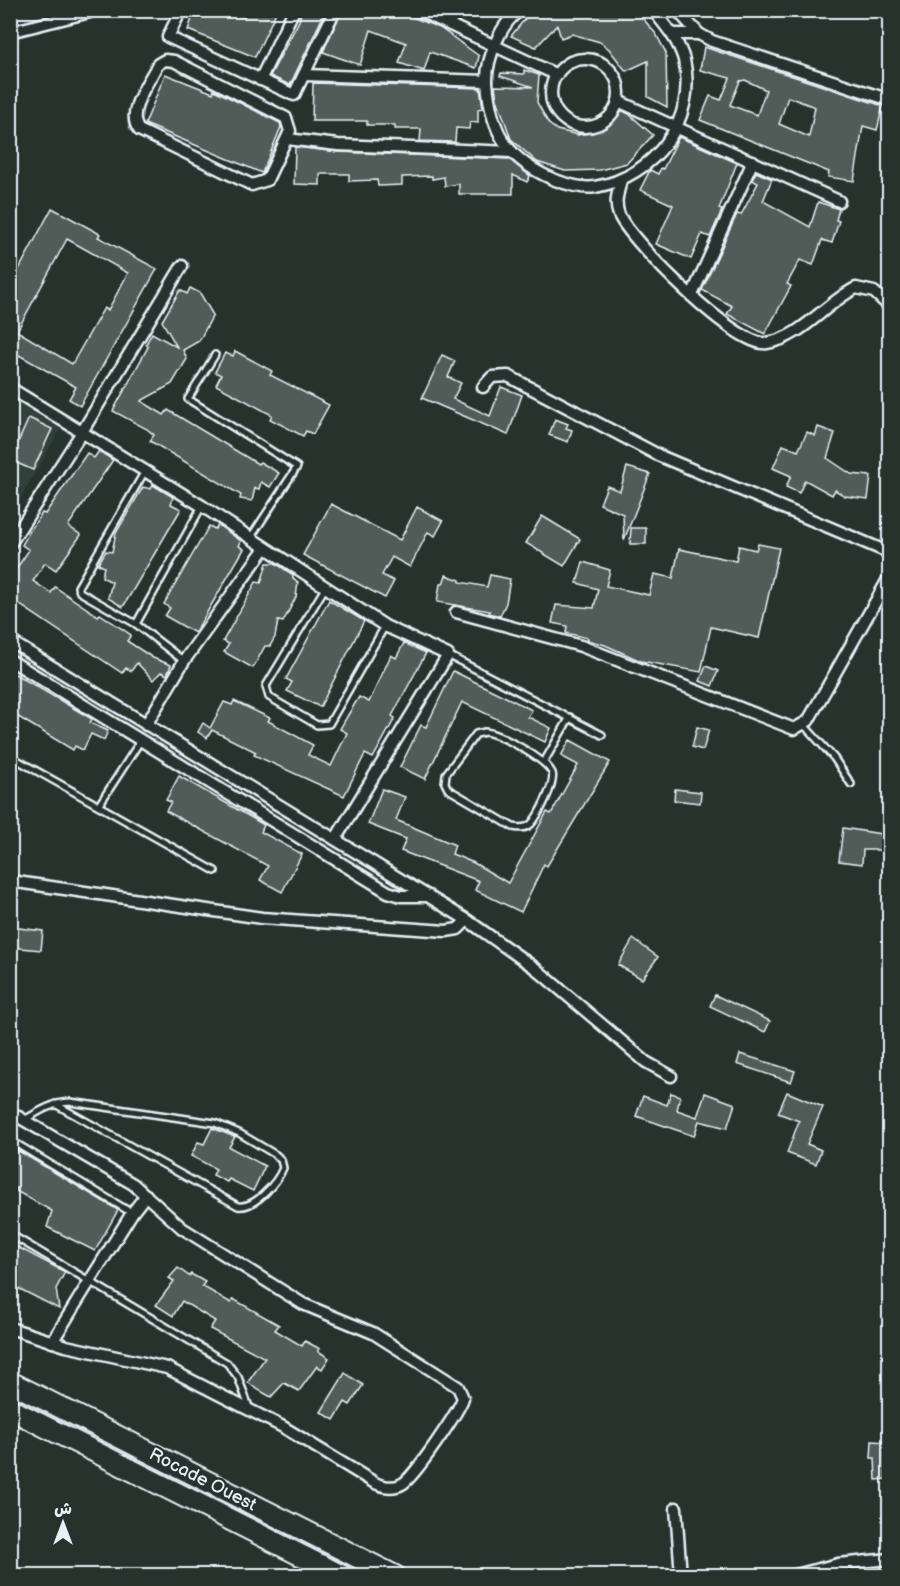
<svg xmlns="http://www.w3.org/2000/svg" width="900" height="1586" viewBox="0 0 900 1586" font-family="'Balsamiq Sans','Playpen Sans Arabic',sans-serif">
<rect width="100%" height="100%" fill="#26332d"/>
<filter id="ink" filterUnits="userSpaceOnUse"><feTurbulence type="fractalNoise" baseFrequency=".0167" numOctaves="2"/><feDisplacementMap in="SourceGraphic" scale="12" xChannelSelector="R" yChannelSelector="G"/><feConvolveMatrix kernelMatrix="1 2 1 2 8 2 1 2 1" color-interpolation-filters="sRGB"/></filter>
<g filter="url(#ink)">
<!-- built -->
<polygon fill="#333f3a" points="20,401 62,426 11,514 11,407 15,409"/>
<!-- building -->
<g fill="#505c59" stroke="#e8f1f8" stroke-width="1.5" fill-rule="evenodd">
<polygon points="195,10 225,10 244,18 247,10 277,10 255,57 188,30"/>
<polygon points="302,10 326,10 290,85 270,76 299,21"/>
<polygon points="342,10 401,10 408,13 407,15 440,28 479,56 476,68 430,52 424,71 399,63 406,43 371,30 360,65 323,52"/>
<polygon points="532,10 632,10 640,15 656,34 666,53 667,107 648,97 648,61 626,71 609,49 600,42 572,34 561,38 557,25 536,47 511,36"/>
<path d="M 704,47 L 883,106 L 877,130 L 863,126 L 854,181 L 828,177 L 829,172 L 700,120 L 710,96 L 721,100 L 730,78 L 700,70 ZM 745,80 L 766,90 L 757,115 L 730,105 L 740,81 ZM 788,97 L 815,107 L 809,137 L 779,124 Z"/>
<polygon points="524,70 539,75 537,102 549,124 557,130 578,135 594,132 608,126 621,110 629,114 653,135 627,163 600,170 565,171 537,162 511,139 497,99 495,86 533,87 500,76 501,73 524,74"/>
<polygon points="165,74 213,93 214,90 280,123 281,127 262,173 145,124"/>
<polygon points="313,83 480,88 483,108 478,109 478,123 470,122 469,129 456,128 455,142 420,141 421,129 395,129 395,125 367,125 367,121 312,121"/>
<polygon points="679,137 737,163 719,209 722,210 710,237 702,234 691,259 656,244 673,205 640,190 650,170 658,174 661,168 663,169"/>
<polygon points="295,147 338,152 509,159 530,176 527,182 513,175 513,194 459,194 459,184 445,186 444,177 432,179 432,176 402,177 402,185 378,186 377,180 349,181 349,174 320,174 320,185 294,184"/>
<polygon points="756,172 772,179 763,201 810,227 818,202 839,209 836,220 839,221 832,243 822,240 813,265 800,260 787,284 791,286 765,334 727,314 732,306 702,290 737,214 741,215 758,183 752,180"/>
<path d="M 52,208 L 100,234 L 98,237 L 157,269 L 80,406 L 69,399 L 76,387 L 10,350 L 10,286 ZM 67,239 L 128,273 L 108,310 L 104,308 L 72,364 L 17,331 Z"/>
<polygon points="190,288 200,293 213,315 199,341 183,350 187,359 172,384 141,401 164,415 168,410 258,464 260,462 279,473 270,487 261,482 259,489 255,488 252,501 240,499 241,495 150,441 154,435 147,429 113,411 148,347 146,344 152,333 177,347 162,321 180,290 187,294"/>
<polygon points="235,351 272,371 270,375 329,405 313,434 306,431 303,436 270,419 272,415 216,385 221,375 215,372 225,353 233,356"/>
<polygon points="442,355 455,361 448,377 461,383 453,399 490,416 501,387 522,395 508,435 422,398"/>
<polygon points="29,418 52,429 33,470 10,460"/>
<polygon points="555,419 568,424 566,428 572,430 568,442 549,435"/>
<polygon points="818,427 835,433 827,458 851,474 871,476 868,499 845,496 835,490 832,495 805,480 799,493 786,487 791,476 773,468 783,445 798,451 807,432 815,436"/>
<polygon points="99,451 113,460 68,526 81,535 56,570 45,563 33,581 51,593 55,587 98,616 100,614 131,635 127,641 153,658 171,665 167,675 161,672 153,680 137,663 131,671 126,668 122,673 10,598 10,578 29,550 22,545 31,529 42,513 45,514 87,453 94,458"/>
<polygon points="627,467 650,474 624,540 623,514 600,504 607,486 620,491"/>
<polygon points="153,485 173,497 171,504 181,509 123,607 108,598 112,582 102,577 104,567 98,564 106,551 112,552 116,533 143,487 151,489"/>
<polygon points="331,504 400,540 417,507 443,521 435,536 428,532 410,567 392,557 382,575 394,581 385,598 303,555"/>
<polygon points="542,516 580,539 564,566 526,543"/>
<polygon points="218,525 241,541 239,546 244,549 195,633 165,616 170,608 164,604 209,526 215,529"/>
<polygon points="631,528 646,528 646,544 630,544"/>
<polygon points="758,544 779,548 759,638 711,627 701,672 641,661 605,645 587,640 588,638 566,633 567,626 552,623 556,605 594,608 598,589 577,583 583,562 610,570 606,586 649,595 654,574 673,578 679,549 736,561 739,546 756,550"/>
<polygon points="267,563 275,563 293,575 293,579 298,582 296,597 283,622 278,621 275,637 270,646 265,646 253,668 224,652 229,644 223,641 256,582 261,583"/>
<polygon points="446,575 460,580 460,582 487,587 490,575 510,579 506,603 500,616 489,613 490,611 437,602 440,584 443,584"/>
<polygon points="329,600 364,621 320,707 287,691 292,682 286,679"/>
<polygon points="404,643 426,653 392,716 395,718 373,758 365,754 344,796 254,755 256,752 212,730 207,738 198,732 203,723 210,728 224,702 232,705 234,701 270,718 268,721 313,745 308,755 331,766 347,733 340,729 348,715 359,697 369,702 391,655 396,658"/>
<polygon points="706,666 718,671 712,686 700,681"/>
<polygon points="10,671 92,719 90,723 108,731 104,740 91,734 83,750 75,746 73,750 10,712"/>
<polygon points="453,671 532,710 528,717 551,728 545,742 462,702 425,779 400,767 421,725 426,727"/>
<polygon points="697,727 709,730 703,750 692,747"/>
<polygon points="570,740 610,762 547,866 544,864 521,912 475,890 479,881 401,851 406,839 368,824 382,789 405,797 396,820 455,845 452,854 474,863 508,883 547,812 551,814 578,765 561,756"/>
<polygon points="179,776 264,825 261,832 302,854 282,892 260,880 268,866 166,811 171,802 166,800"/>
<polygon points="675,789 701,792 700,803 674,800"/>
<polygon points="843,828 881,834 881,850 863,850 862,864 839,861"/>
<polygon points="10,927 43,931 41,950 10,947"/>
<polygon points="633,939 658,957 642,979 618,965"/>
<polygon points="715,995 770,1021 765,1032 710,1006"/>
<polygon points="740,1054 795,1071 791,1082 737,1064"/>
<polygon points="787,1092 823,1107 807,1144 821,1150 816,1164 787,1153 799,1121 778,1113"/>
<polygon points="671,1093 680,1096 677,1110 697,1117 705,1093 735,1104 727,1128 699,1121 694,1136 636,1116 643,1096 667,1105"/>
<polygon points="212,1128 235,1137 229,1147 265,1166 253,1191 229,1179 227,1182 213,1175 216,1169 191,1156 198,1142 204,1144"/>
<polygon points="10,1146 118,1210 95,1251 47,1227 52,1211 16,1191 17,1189 10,1185"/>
<polygon points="10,1243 65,1272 56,1289 59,1309 10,1284"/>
<polygon points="178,1268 189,1276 191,1274 205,1282 202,1286 231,1303 233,1299 279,1325 275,1330 302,1346 305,1341 320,1349 318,1351 329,1358 322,1369 317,1366 299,1391 284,1383 271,1397 255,1388 248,1382 265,1358 210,1329 215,1321 182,1301 173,1316 156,1305 174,1281 169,1278"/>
<polygon points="345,1373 363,1385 350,1405 345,1402 334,1420 321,1412"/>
<polygon points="872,1441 885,1442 886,1479 876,1480 875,1458 871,1458"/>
</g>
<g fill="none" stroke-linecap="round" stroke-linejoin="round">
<!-- lane casing -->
<g stroke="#e8f1f8" stroke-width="10">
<g id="lane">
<polyline points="215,355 188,399 297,467 251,537"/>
<polyline points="145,471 78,587 80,592 136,624 184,661"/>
<polyline points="325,588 266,686 269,697 317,725 329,724 385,626"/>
<polyline points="136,624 202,506"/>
<polyline points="448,655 602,735"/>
<polyline points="804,725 834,758 851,784"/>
<path d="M 485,732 C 500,734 546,759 552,773 C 556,782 538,817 531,824 C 526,829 519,828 513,827 L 448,789 L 445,783 L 446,774 L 476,734 Z"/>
<polyline points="10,756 215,871"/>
<polyline points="544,762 570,717"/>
<polyline points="99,805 141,740"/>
<path d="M 26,1119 C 41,1110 53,1103 70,1102 L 215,1123 L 239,1133 L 276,1155 L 281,1160 L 283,1168 C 277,1183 254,1209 238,1206 L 55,1104"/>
<polyline points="10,1140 132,1213"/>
<polyline points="10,1234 227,1363 238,1377 249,1407"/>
</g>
</g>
<!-- street casing -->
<g stroke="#e8f1f8" stroke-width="15">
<g id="street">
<polyline points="181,10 168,37 294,95 335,10"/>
<polyline points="418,10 557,75"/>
<path d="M 521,10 C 501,21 486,60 487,82 C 491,134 508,160 555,180 C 566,184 584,189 595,187 C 654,177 698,120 684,60 C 679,41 665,25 653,10"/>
<polyline points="677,10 699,34 712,41 890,100"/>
<polyline points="10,32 90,12"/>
<polyline points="672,34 699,34"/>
<circle cx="585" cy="93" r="34"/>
<path d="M 165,60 L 174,61 L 286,118 L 290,131 L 267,180 L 252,185 L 139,130 C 125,112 149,82 158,64 Z"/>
<polyline points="304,75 487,81"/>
<polyline points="260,80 294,10"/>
<polyline points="618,101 839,201"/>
<polyline points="287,139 338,145 512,152"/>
<path d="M 621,180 C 618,193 614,202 619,215 C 632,243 737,348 767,343 C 802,338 825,303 856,288 L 874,292 L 890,307"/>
<polyline points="692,295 753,161"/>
<polyline points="483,387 492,377 508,376 660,456 890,553"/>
<polyline points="10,388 202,506 385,626 448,655 336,838"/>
<polyline points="10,544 82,432 182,266"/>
<polyline points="456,612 581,646 794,729 808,721 890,576"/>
<polyline points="10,641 467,920 535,968 646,1062 671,1076"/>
<polyline points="10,660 388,892 401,896 429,896"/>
<polyline points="146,725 184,661 265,548"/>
<polyline points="10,881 262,918 446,931 458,929 467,920"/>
<path d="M 10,1112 L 133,1184 L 182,1228 L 303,1304 L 373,1333 L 458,1387 L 463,1398 C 459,1411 413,1479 402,1484 C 393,1489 384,1487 375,1483 L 283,1427 L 167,1368 L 66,1346 L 10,1328"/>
<polyline points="52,1342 132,1213 146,1195"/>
<polyline points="676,1508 681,1576"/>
<polyline points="792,1576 838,1564 890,1559"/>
</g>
</g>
<!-- highway casing -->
<g stroke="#e8f1f8" stroke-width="24">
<g id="highway">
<polyline points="10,1382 395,1576"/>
<polyline points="10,1409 342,1576"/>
</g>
</g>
<!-- lane -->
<use href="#lane" stroke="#26332d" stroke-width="5"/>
<!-- street -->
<use href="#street" stroke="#26332d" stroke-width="10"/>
<!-- highway -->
<use href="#highway" stroke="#26332d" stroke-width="20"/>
</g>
</g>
<g text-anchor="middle" stroke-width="4.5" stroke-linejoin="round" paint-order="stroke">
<!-- street labels -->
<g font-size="18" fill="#e8f1f8" stroke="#26332d">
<text transform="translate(203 1479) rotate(27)" y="6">Rocade Ouest</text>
</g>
</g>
<!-- margin -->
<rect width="900" height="1586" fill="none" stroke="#26332d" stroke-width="36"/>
<rect x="18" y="18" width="864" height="1550" fill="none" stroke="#e8f1f8" stroke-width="2" filter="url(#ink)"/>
<!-- north arrow -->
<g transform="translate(63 1523)" stroke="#26332d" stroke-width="4.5" paint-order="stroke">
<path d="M0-4.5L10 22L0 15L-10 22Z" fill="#e8f1f8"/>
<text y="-9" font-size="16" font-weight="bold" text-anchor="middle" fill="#e8f1f8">ش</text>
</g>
</svg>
